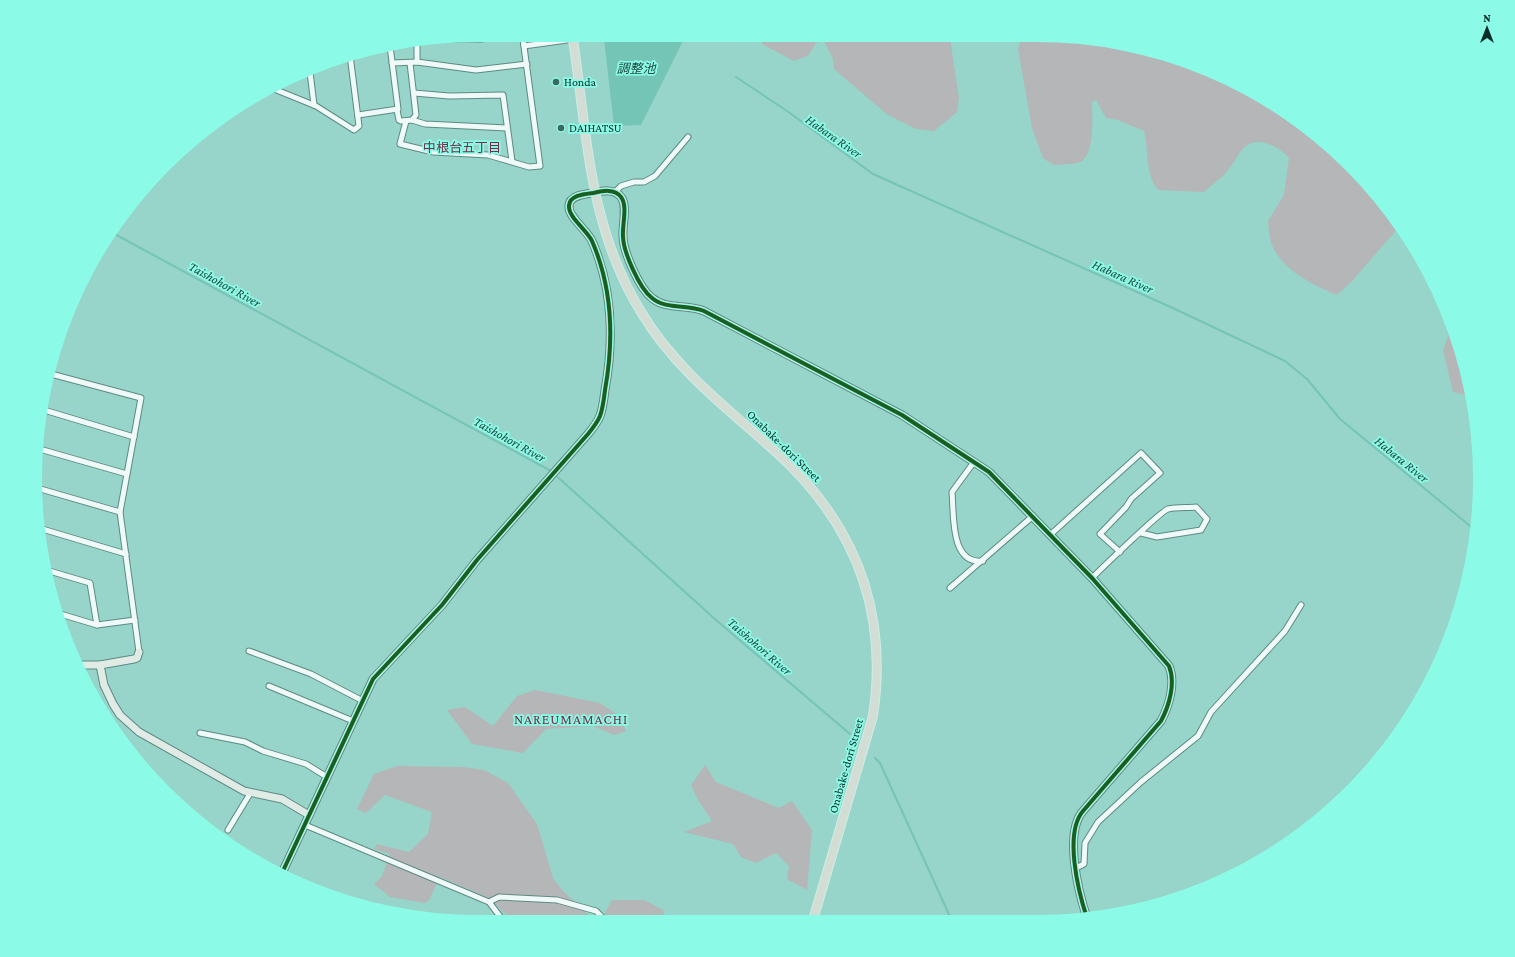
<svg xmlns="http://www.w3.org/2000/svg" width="1515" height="957" viewBox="0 0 1515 957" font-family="'Crimson Pro','Noto Sans JP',serif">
<rect width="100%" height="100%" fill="#97d4c9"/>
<!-- green -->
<g fill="#b5b6b8">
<polygon points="763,39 950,39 959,98 957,112 934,131 916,129 888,115 834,69 833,59 824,41 816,43 808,56 794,61 762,44"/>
<path d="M 1021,39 L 1094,39 L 1206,69 L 1307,127 L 1370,186 L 1399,227 L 1352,281 L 1337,295 C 1313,285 1282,270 1272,245 C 1269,238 1269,229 1268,221 L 1284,195 L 1289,158 C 1280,147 1259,136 1246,146 C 1239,151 1236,160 1231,166 C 1224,176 1213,184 1204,192 L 1158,190 C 1145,174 1149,151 1144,131 L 1118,120 L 1106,118 L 1096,100 L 1092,102 C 1092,116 1095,152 1082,161 C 1075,165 1062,164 1054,165 L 1043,158 L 1032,128 L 1018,49 Z"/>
<polygon points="1452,326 1457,336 1470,396 1453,392 1443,350"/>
<polygon points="535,690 600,703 618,715 626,731 614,735 593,726 546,729 523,753 472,744 447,710 465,707 493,726 517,696"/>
<polygon points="705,765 716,782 779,808 792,801 812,830 807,890 787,879 789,866 776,853 756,863 741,857 733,844 684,832 712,821 698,800 691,785"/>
<polygon points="397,766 463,767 484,770 508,783 537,824 553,878 563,891 593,919 510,919 491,899 440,877 429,900 425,903 390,897 374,884 382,876 390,854 374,849 377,844 409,852 428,834 432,812 385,795 366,813 357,809 374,774"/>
<polygon points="612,900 644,900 663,910 665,919 602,919"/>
</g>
<!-- water -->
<polygon fill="#75c5b6" points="604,39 684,39 641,125 614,126"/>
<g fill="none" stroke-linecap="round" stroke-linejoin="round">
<!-- stream -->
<g stroke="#75c5b6" stroke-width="2">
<polyline points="736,77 787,111 873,174 1175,309 1285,361 1307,379 1340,419 1475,530"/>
<polyline points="111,232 551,471 716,620 850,734"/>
<polyline points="875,758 880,763 952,921"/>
</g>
<!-- street casing -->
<g stroke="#5d8b84" stroke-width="7">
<g id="street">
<polyline points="446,39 482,39"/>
<polyline points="417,40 417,62"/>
<polyline points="524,46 574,39"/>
<polyline points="392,63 417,62 476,70 527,64"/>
<polyline points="310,72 314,105"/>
<polyline points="274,89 316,106 354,130 359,126 350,55"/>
<polyline points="414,93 449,96 503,95 512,161"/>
<polyline points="397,110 399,120 401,121 412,120 416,115 410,63"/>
<polyline points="358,115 398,109 390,46"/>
<polyline points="412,120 425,124 507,128"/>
<polyline points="406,121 400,144 433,152 488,155 529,167 540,166 523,39"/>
<polyline points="615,192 621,186 634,182 644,182 655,176 688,137"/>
<polyline points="51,374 141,398 120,512 139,652"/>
<polyline points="44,410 134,437"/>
<polyline points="36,448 127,474"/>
<path d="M 974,462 L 952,492 C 954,515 950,565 983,561"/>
<polyline points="37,488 120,512"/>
<polyline points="39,528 126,554"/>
<polyline points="1050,535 1141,453 1160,473 1131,499 1126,507 1100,534 1120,552"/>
<polyline points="46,570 90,583 97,625"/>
<path d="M 1092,578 C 1102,568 1161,511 1168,509 C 1177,507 1188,508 1196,507 L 1207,519 L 1201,530 L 1157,537 L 1141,533"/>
<polyline points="950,588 1033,516"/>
<polyline points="57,613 97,625 135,620"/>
<polyline points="249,651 311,674 363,701"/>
<polyline points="269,686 353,721"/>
<polyline points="200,733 245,742 263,751 306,764 327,777"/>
<polyline points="305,825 489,902 502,919"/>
<polyline points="228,830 251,792"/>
<polyline points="1076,868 1084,864 1085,843 1098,822 1141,782 1198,736 1211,712 1285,631 1301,605"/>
<polyline points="489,902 499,897 557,900 596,911 604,919"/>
</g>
</g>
<!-- secondary casing -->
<g stroke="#5d8b84" stroke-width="9">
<g id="secondary">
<polyline points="78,665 100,665 134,659 137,658 139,652"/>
<polyline points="100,665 104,685 113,704 120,715 139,732 244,791 282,799 309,815"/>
<path d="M 282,873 L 373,679 L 442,605 L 477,560 L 588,434 C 593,428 597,423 600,416 C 603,408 604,398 605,390 C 614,340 612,287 592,241 C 587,230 568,217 569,206 C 569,195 585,194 593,193 C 602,191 615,188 621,197 C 628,206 622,225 623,236 C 623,251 639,288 652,298 C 666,310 687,304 704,311 L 902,415 L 989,472 L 1092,578 L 1169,666 C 1176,683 1169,706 1161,721 L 1083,811 C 1064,833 1078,891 1087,918"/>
</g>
</g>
<!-- primary casing -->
<g stroke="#d0ece7" stroke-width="10">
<path id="primary" d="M 573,39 C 587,134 589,228 641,312 C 675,369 727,408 775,451 C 854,522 889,610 873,716 L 813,920"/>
</g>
<!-- street -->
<use href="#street" stroke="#eff9f7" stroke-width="5"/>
<!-- secondary -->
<use href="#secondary" stroke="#e1ebe6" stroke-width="7"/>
<!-- primary -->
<use href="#primary" stroke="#d2ddd4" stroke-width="8"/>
<!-- cycleway casing -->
<g stroke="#8bfbe7" stroke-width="6">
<path id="cycleway" d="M 282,873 L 373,679 L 442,605 L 477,560 L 588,434 C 593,428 597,423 600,416 C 603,408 604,398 605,390 C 614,340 612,287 592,241 C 587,230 568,217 569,206 C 569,195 585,194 593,193 C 602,191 615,188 621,197 C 628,206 622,225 623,236 C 623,251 639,288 652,298 C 666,310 687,304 704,311 L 902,415 L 989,472 L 1092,578 L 1169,666 C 1176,683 1169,706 1161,721 L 1083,811 C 1064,833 1078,891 1087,918"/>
</g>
<!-- cycleway -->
<use href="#cycleway" stroke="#1b5e20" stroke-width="4"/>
</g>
<!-- markers -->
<g fill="#3b6860" stroke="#8bfbe7" stroke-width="1.5">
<circle cx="556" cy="82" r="4"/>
<circle cx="561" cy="128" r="4"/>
</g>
<g text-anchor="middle" stroke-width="3.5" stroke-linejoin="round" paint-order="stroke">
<!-- poi labels -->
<g font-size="12" fill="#092e28" stroke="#8bfbe7" text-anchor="start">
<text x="564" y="86">Honda</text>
<text x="569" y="132">DAIHATSU</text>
</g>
<!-- street labels -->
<g font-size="12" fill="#092e28" stroke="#8bfbe7">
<text transform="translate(784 446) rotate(44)" y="4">Onabake-dori Street</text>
<text transform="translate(846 766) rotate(-74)" y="4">Onabake-dori Street</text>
</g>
<!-- water labels -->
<g font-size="13" font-style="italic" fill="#1f4841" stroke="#8bfbe7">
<text x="636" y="73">調整池</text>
<text transform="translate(834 136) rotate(35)" y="5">Habara River</text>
<text transform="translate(1123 276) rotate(24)" y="5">Habara River</text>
<text transform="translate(225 284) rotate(29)" y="5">Taishohori River</text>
<text transform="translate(510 439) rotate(29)" y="5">Taishohori River</text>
<text transform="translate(1402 459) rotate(39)" y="5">Habara River</text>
<text transform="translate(760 646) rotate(41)" y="5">Taishohori River</text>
</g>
<!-- neighbourhood labels -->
<g font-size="13" fill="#742f47" stroke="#8bfbe7">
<text x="462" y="152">中根台五丁目</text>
</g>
<!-- quarter labels -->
<g font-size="14" letter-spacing="1" fill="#742f47" stroke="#8bfbe7">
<text x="571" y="724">NAREUMAMACHI</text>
</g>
</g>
<!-- crop -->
<path d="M0 0H1515V957H0ZM478 42H1037A436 436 0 0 1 1473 478V479A436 436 0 0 1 1037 915H478A436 436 0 0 1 42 479V478A436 436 0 0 1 478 42Z" fill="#8bfbe7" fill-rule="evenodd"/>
<!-- north arrow -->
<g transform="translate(1487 28)" stroke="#8bfbe7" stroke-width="3" paint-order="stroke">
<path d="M0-3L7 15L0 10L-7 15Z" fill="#092e28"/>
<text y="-6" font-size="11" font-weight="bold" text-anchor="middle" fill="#092e28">N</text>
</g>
</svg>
